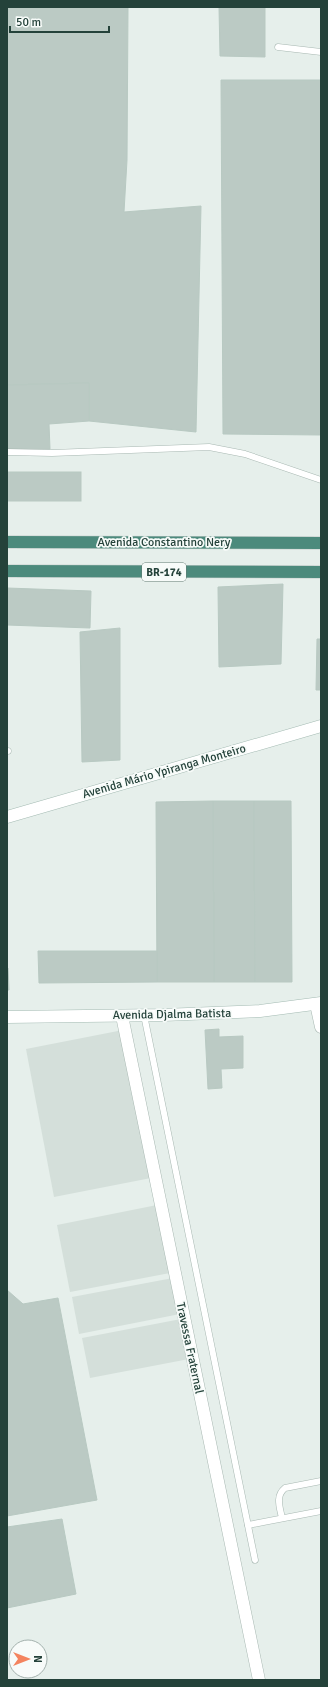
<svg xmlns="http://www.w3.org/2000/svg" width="328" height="1687" viewBox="0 0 328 1687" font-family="Signika,sans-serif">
<rect width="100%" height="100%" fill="#e6efeb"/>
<!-- built -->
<g fill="#d4dfda">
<polygon points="123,1030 151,1178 54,1197 26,1049"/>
<polygon points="157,1205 170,1273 70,1292 57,1225"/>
<polygon points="173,1278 180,1314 79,1334 72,1297"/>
<polygon points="181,1319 189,1359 90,1378 82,1338"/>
</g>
<!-- building -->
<g fill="#bbcac4" stroke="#b8c9c2">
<polygon points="7,7 128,7 127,160 124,212 201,206 196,432 89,421 89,383 7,385"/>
<polygon points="219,7 265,7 265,57 220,56"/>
<polygon points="221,80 321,80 321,435 223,434"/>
<polygon points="89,383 89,421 49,424 50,449 7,449 7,385"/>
<rect x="7" y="472" width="74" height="29"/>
<polygon points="283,584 281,664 219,667 218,587"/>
<polygon points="7,588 91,591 90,628 7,625"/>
<polygon points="120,628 120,760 82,762 80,632"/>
<polygon points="317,639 321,639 321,690 316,690"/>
<polygon points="213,801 254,801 255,982 214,982"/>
<polygon points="213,801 214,982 157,982 156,802"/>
<polygon points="254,801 291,801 292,982 255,982"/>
<polygon points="38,951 157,951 157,982 39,983"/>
<polygon points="7,968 8,968 9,990 7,990"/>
<polygon points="219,1029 219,1037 243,1036 243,1068 221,1069 222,1088 208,1089 205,1030"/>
<polygon points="7,1290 23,1304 58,1298 97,1500 7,1516"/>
<polygon points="62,1519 76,1594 7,1608 7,1527"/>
</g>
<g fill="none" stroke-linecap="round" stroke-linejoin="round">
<!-- service casing -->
<g stroke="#a8b8b2" stroke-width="7">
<g id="service">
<polyline points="278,47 321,52"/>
<polyline points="7,452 52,453 209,447 245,454 321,480"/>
<polyline points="7,751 8,751"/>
<polyline points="144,1015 255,1560"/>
<path d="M 282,1518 C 280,1508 275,1496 285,1488 L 321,1481"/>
<polyline points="248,1525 321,1511"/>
</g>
</g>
<!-- minor casing -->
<g stroke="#a8b8b2" stroke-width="13">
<g id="minor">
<polyline points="316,1004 321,1027"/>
<polyline points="122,1016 259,1680"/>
</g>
</g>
<!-- secondary casing -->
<g stroke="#a4bbb3" stroke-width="13">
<g id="secondary">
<polyline points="7,817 321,726"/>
<polyline points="7,1017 163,1015 260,1011 321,1003"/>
</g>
</g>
<!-- trunk casing -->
<g stroke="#c2cac8" stroke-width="13">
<g id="trunk">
<polyline points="7,542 321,543"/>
<polyline points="7,571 321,572"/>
</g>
</g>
<!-- service -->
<use href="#service" stroke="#fff" stroke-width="6"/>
<!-- minor -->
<use href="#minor" stroke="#fff" stroke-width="12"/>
<!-- secondary -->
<use href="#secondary" stroke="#fff" stroke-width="12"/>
<!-- trunk -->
<use href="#trunk" stroke="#4c8a7c" stroke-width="12"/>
</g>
<g text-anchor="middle" stroke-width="3.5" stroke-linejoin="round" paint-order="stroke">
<!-- shield labels -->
<rect fill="#f7fbf9" stroke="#637a73" stroke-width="1" x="142" y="563" width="44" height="18" rx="3"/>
<g font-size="11" font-weight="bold" fill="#24423a">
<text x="164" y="576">BR-174</text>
</g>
<!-- street labels -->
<g font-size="12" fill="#24423a" stroke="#f7fbf9">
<text x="164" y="546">Avenida Constantino Nery</text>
<text transform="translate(164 771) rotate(-16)" y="4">Avenida Mário Ypiranga Monteiro</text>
<text transform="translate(172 1014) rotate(-1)" y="4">Avenida Djalma Batista</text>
<text transform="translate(190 1348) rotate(78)" y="4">Travessa Fraternal</text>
</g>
</g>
<!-- border -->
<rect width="328" height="1687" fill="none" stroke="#24423a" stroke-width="16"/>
<!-- north arrow -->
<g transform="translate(28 1659) rotate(90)"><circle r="19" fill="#f7fbf9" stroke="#a3b1ad"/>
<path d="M0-3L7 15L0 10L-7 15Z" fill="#f4845f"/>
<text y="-6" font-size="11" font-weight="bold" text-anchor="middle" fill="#24423a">N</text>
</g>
<!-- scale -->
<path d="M10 26v6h99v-6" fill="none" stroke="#24423a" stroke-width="2"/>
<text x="16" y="26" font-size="12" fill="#24423a" stroke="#f7fbf9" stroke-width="3" paint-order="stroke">50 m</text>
</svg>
